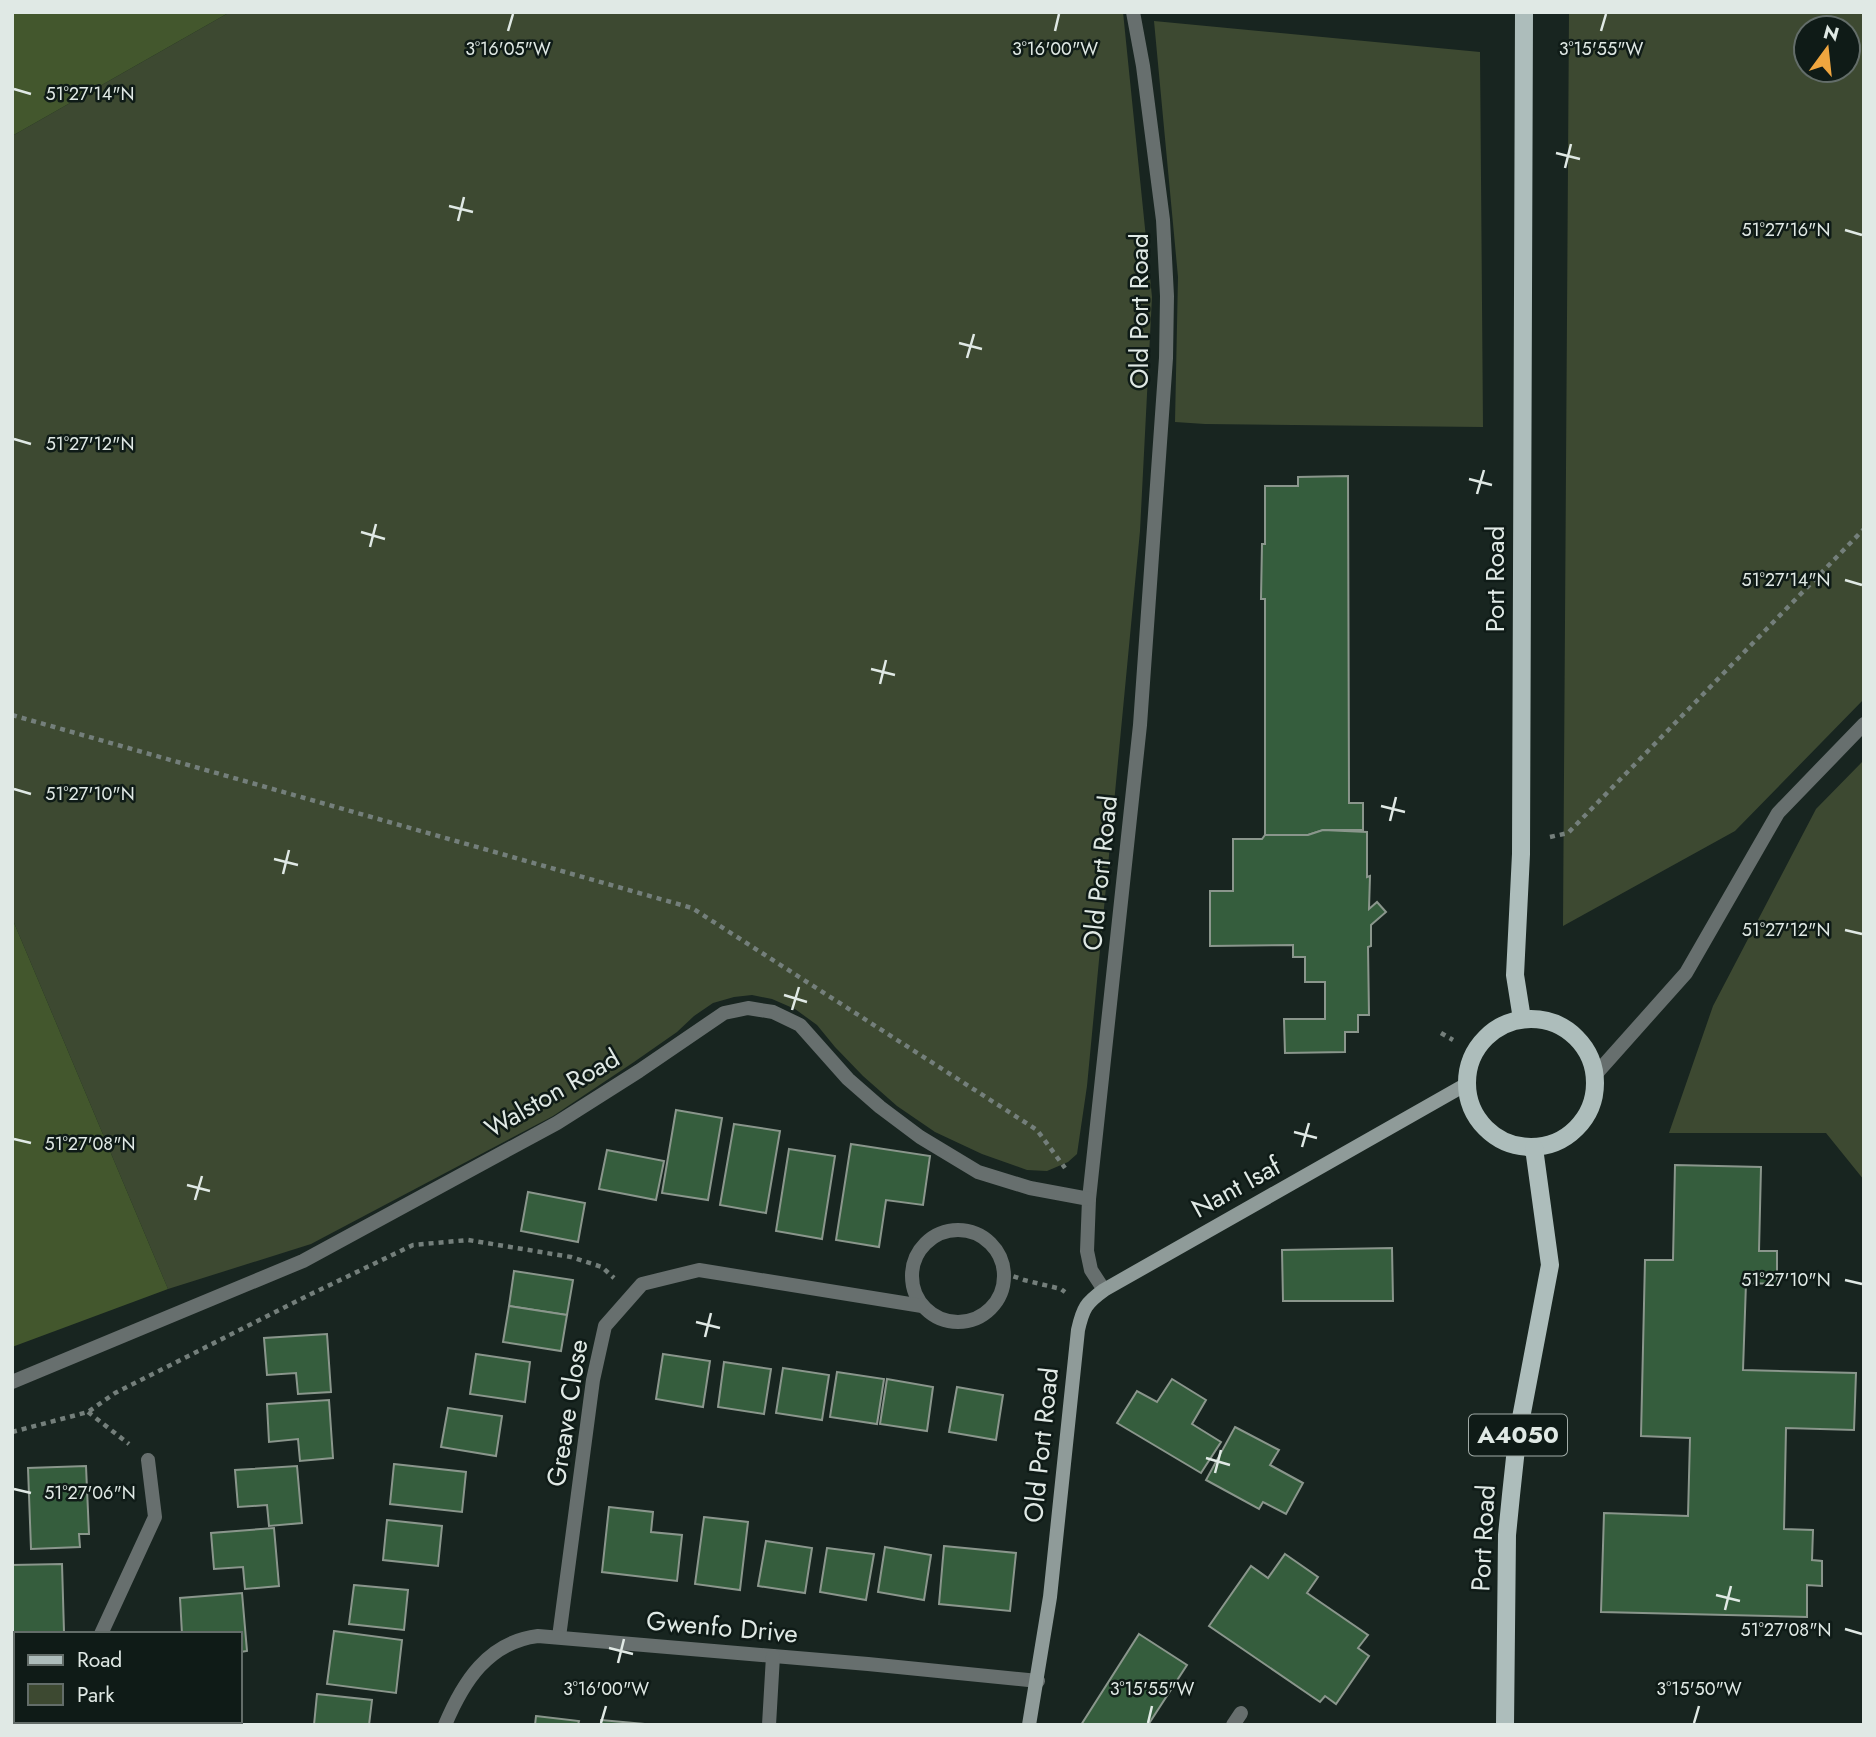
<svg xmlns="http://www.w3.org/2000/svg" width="1876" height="1737" viewBox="0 0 1876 1737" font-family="Jost,sans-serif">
<rect width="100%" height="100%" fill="#182520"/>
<!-- green -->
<g fill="#3d4931" fill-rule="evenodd">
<polygon points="230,12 1123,12 1152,297 1140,531 1087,1086 1077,1154 1068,1162 1047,1171 1027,1170 982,1154 935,1132 897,1106 863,1076 835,1047 817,1025 795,1009 772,999 752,995 734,997 713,1003 694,1016 677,1032 634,1062 553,1116 311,1244 168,1289 12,918 12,136"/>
<path d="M 1569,12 L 1864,12 L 1864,699 L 1735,831 L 1563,926 ZM 1806,28 L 1848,28 L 1848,70 L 1806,70 Z"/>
<polygon points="1154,21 1480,52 1483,427 1205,424 1175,422 1178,277"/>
<polygon points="1864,760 1864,1180 1826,1133 1669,1133 1713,1006 1816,809"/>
</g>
<!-- forest -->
<g fill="#43572d">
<polygon points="12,12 230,12 12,136"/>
<polygon points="12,918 168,1289 12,1347"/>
</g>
<!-- building -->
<g fill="#355d3d" stroke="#8a968c" stroke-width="2">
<polygon points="1348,476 1349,803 1363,803 1363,830 1323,830 1308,835 1265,835 1265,599 1261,599 1262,544 1265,544 1265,486 1298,486 1298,477"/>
<polygon points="1323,830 1367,832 1367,877 1370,876 1369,909 1377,902 1386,912 1371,925 1371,946 1368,947 1369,1015 1358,1015 1358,1032 1345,1032 1345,1052 1285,1053 1284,1019 1325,1019 1325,982 1305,982 1305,957 1293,957 1293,945 1210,946 1210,891 1233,891 1233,839 1262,839 1265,835 1308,835"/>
<polygon points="676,1110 722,1118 708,1200 662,1193"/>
<polygon points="734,1124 780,1131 766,1213 720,1205"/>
<polygon points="851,1144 930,1156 923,1205 886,1200 879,1247 836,1240"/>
<polygon points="789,1149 835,1156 822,1239 776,1231"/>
<polygon points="607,1150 664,1161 656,1200 599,1189"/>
<polygon points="1675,1165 1761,1167 1759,1251 1777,1251 1777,1284 1746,1283 1743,1370 1856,1373 1854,1430 1786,1428 1784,1529 1813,1530 1812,1560 1822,1561 1822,1586 1807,1585 1807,1617 1601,1612 1604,1513 1688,1516 1690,1438 1641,1436 1645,1260 1673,1260"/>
<polygon points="528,1192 585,1203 578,1242 521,1231"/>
<polygon points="1392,1248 1393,1301 1283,1301 1282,1250"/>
<polygon points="514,1271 573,1280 567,1315 509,1306"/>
<polygon points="509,1306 567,1315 561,1351 503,1342"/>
<polygon points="327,1334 331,1392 298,1394 296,1373 267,1375 264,1338"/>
<polygon points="476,1354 530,1362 525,1402 470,1394"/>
<polygon points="663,1354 710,1361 703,1407 656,1399"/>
<polygon points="724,1362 771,1369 764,1414 718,1407"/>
<polygon points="783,1368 829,1375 822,1420 776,1413"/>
<polygon points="837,1372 884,1379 877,1424 830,1417"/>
<polygon points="887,1379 933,1387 927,1431 880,1424"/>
<polygon points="1172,1379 1206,1400 1192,1424 1221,1442 1201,1473 1117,1423 1137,1391 1157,1402"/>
<polygon points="957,1387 1003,1395 996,1440 949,1432"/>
<polygon points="329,1400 333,1458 300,1461 298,1439 269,1442 267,1404"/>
<polygon points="448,1408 502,1416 496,1456 441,1447"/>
<polygon points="1235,1427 1279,1450 1270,1465 1303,1483 1286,1514 1263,1502 1259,1509 1206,1480"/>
<polygon points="394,1464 466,1472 462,1512 390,1504"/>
<polygon points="86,1466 89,1534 79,1534 80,1547 31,1549 28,1468"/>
<polygon points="297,1466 302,1523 269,1526 267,1505 238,1507 235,1470"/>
<polygon points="609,1507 653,1512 651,1532 682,1535 677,1581 602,1572"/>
<polygon points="704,1517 748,1522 740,1590 695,1584"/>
<polygon points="387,1520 442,1526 438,1566 383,1560"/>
<polygon points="274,1528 279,1586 245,1589 243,1567 214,1569 211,1533"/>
<polygon points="766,1541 812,1548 805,1593 758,1586"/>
<polygon points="944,1546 1016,1553 1010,1611 939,1604"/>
<polygon points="885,1547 931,1555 924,1600 878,1592"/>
<polygon points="827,1548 874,1554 866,1600 820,1592"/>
<polygon points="1285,1554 1318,1577 1307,1593 1368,1635 1358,1648 1369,1656 1336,1704 1325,1696 1320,1702 1209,1626 1251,1566 1268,1578"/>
<polygon points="62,1564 64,1632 16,1634 16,1647 12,1647 12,1565"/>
<polygon points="354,1585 408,1590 404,1630 349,1624"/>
<polygon points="242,1593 247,1651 240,1652 240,1634 212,1634 211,1632 182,1634 180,1598"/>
<polygon points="334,1631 402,1640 396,1693 327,1684"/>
<polygon points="1139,1634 1187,1665 1148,1725 1081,1725"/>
<polygon points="12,1661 16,1661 16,1721 21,1721 21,1725 12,1725"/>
<polygon points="317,1694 372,1700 369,1725 314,1725"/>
<polygon points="536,1716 579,1721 578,1725 535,1725"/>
<polygon points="601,1720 644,1724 644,1725 601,1725"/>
</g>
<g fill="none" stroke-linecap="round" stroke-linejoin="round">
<!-- path -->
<g stroke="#747f7b" stroke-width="4.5" stroke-dasharray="5 5" stroke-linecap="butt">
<polyline points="12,715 692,908 1037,1130 1065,1168"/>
<polyline points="1550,837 1568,833 1864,529"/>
<polyline points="1441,1033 1453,1040"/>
<polyline points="1004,1273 1024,1280 1061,1289 1065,1292"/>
<polyline points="88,1412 129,1444"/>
<polyline points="12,1432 88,1412 115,1393 311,1294 413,1245 468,1240 571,1257 602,1267 614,1278"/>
</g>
<!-- street -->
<g stroke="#676f6e" stroke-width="14">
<polyline points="1595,1075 1686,973 1778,813 1864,724"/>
<circle cx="958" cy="1276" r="46"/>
<polyline points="1104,1290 1091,1270 1087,1251 1089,1199 1140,725 1166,358 1167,296 1163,220 1143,66 1133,12"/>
<polyline points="12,1382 303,1261 557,1123 639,1071 724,1013 748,1008 773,1012 800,1025 848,1079 880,1107 920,1137 978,1172 1030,1188 1089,1199"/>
<polyline points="101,1634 155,1517 148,1460"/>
<polyline points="559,1637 593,1380 605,1326 642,1284 699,1270 922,1306"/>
<polyline points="60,1725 61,1721"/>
<path d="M 445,1725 C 463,1682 488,1642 538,1636 L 868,1664 L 1038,1681"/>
<polyline points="769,1725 773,1656"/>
<polyline points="1233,1725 1241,1713"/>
</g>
<!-- secondary -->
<path stroke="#8f9b99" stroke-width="14" d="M 1029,1725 L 1050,1597 L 1078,1330 C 1083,1308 1086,1303 1104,1290 L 1465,1085"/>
<!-- primary -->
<g stroke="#adbdbb" stroke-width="18">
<circle cx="1531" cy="1083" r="64"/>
<polyline points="1522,1019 1515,975 1521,854 1524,12"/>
<polyline points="1505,1725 1507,1535 1511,1495 1517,1439 1550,1265 1534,1148"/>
</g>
</g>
<!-- ticks -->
<path fill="none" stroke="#e0e9e5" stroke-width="2.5" d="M 508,31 L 513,14M 1055,31 L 1059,14M 1601,31 L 1606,14M 14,89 L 31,94M 1556,153 L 1580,159M 1565,168 L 1571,144M 449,206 L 473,212M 458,221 L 464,197M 1845,230 L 1862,235M 959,343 L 982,349M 967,358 L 974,334M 14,439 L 31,444M 1469,479 L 1492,485M 1477,494 L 1484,470M 361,532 L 385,539M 370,547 L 376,524M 1845,580 L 1862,585M 871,669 L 895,675M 880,684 L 886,660M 14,789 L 31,794M 1381,806 L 1405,812M 1390,821 L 1396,797M 274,859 L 298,865M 283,874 L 289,850M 1845,930 L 1862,934M 784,995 L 807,1002M 792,1010 L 799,987M 1294,1132 L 1317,1138M 14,1139 L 31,1143M 1302,1147 L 1309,1123M 187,1185 L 210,1191M 195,1200 L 202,1176M 1845,1280 L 1862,1284M 696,1322 L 720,1328M 705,1337 L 711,1313M 1206,1458 L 1230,1465M 1215,1473 L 1221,1450M 14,1489 L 31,1493M 1716,1595 L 1740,1601M 1725,1610 L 1731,1586M 1845,1629 L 1862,1634M 609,1648 L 633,1654M 618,1663 L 624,1639M 601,1723 L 606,1706M 1148,1723 L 1152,1706M 1694,1723 L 1699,1706"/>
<g text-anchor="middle" stroke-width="5" stroke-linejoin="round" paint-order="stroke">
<!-- shield labels -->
<rect fill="#0f1b17" stroke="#a1aba7" stroke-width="2" x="1469" y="1414.5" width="98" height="41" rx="5"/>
<g font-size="24" font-weight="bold" fill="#e0e9e5">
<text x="1518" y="1443">A4050</text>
</g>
<!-- street labels -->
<g font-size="26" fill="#e0e9e5" stroke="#0f1b17">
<text transform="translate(1139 311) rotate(-90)" y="9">Old Port Road</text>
<text transform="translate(1495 579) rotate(-90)" y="9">Port Road</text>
<text transform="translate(1100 873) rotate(-84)" y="9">Old Port Road</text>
<text transform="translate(552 1093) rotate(-30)" y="9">Walston Road</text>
<text transform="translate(1236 1187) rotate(-29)" y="9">Nant Isaf</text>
<text transform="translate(567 1413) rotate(-81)" y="9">Greave Close</text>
<text transform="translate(1041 1445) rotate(-84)" y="9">Old Port Road</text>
<text transform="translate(1483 1538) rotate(-87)" y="9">Port Road</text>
<text transform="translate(722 1627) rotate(5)" y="9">Gwenfo Drive</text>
</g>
</g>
<g font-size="18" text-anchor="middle" fill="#e0e9e5" stroke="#0f1b17" stroke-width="5" stroke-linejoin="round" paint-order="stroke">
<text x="508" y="55">3°16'05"W</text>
<text x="1055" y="55">3°16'00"W</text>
<text x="1601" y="55">3°15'55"W</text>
<text x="90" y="100">51°27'14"N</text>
<text x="1786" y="236">51°27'16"N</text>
<text x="90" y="450">51°27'12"N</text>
<text x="1786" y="586">51°27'14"N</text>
<text x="90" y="800">51°27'10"N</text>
<text x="1786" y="936">51°27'12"N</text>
<text x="90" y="1150">51°27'08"N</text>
<text x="1786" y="1286">51°27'10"N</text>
<text x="90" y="1499">51°27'06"N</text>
<text x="1786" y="1636">51°27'08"N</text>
<text x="606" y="1695">3°16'00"W</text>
<text x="1152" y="1695">3°15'55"W</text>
<text x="1699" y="1695">3°15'50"W</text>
</g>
<!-- border -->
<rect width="1876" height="1737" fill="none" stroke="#e0e9e5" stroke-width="28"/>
<!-- legend -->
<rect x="14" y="1632" width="228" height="91" fill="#0f1b17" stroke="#636d69" stroke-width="2"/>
<rect x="28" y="1655" width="35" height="10" fill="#adbdbb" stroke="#636d69" stroke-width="2"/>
<text x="77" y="1667" font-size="21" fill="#e0e9e5">Road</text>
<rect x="28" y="1684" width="35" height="21" fill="#3d4931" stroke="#636d69" stroke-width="2"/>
<text x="77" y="1702" font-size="21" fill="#e0e9e5">Park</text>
<!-- north arrow -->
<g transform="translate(1827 49) rotate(15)"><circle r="33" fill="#0f1b17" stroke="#636d69" stroke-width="2"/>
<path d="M0-5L12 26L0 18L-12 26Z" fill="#f0a63f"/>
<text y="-10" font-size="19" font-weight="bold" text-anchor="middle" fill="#e0e9e5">N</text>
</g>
</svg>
